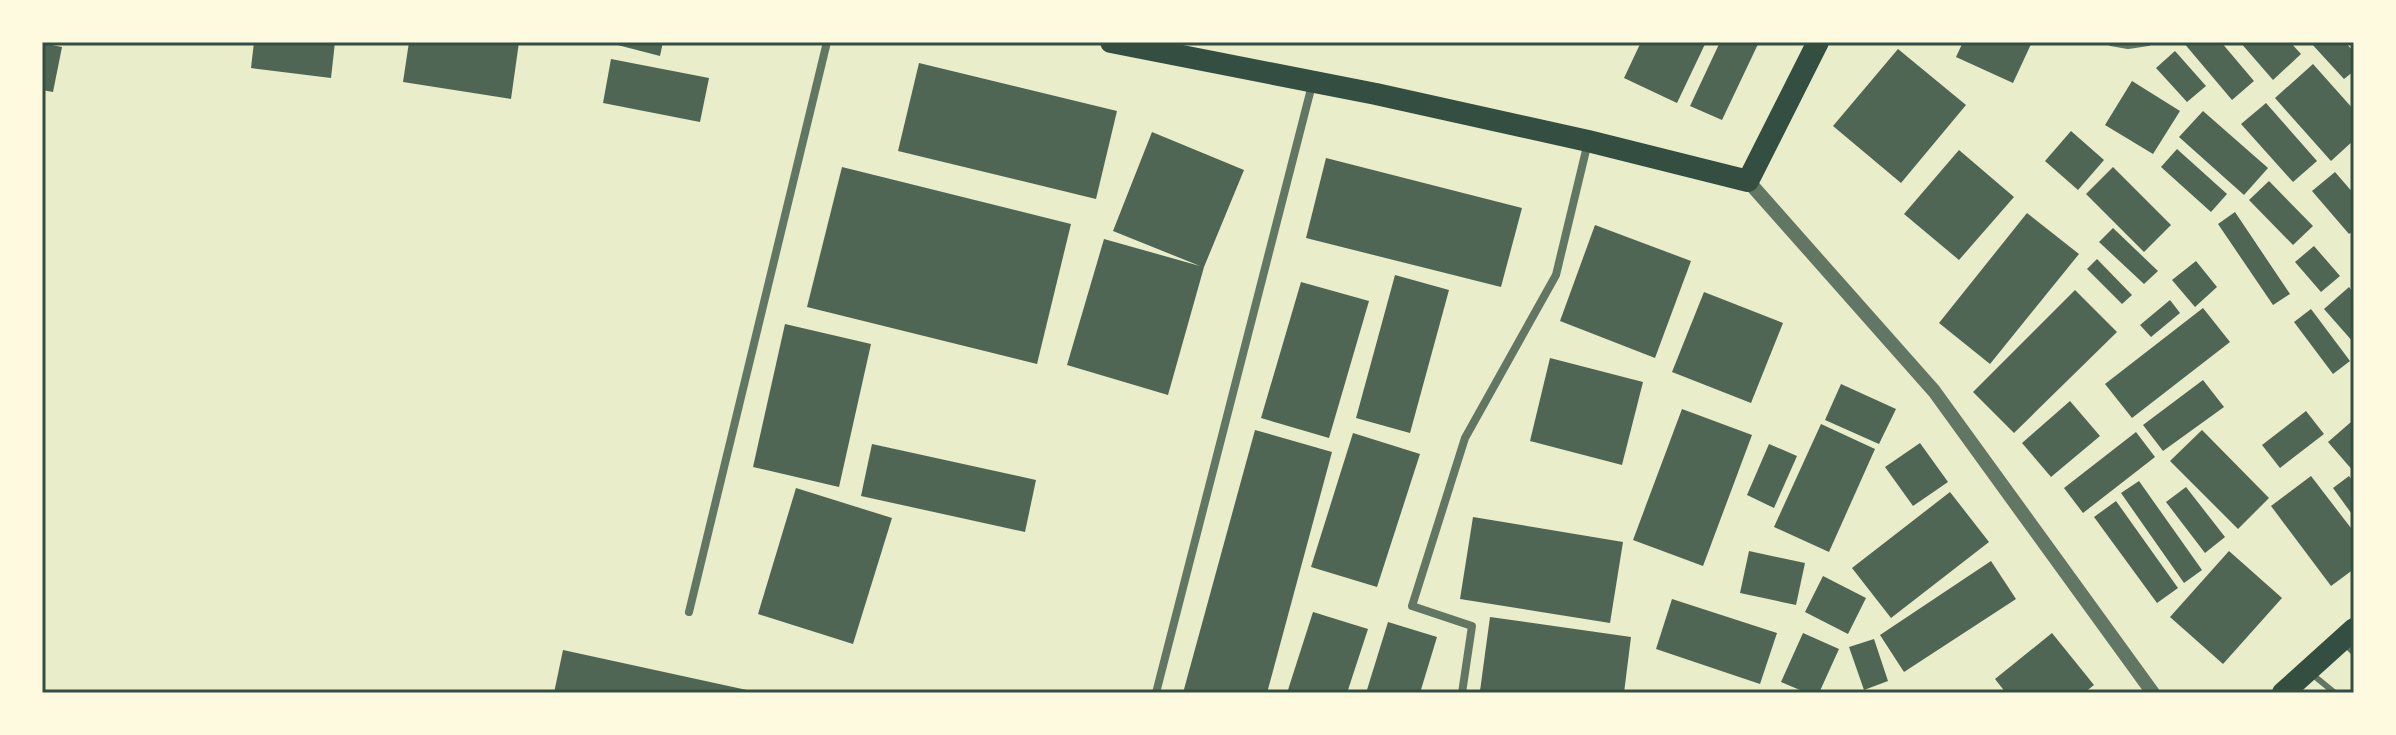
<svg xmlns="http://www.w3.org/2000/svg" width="2396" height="735" viewBox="0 0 2396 735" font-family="'PT Sans Narrow',sans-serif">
<rect width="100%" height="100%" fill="#e9edc9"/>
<!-- building -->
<g fill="#4f6655">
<polygon points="254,42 335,42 331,78 251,68"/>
<polygon points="409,42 519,42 511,99 403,82"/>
<polygon points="606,42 663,42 660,56"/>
<polygon points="1641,42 1706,42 1677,103 1624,78"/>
<polygon points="1720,42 1759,42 1722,120 1690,106"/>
<polygon points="1963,42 2032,42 2013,83 1956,57"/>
<polygon points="2183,42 2221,42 2254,81 2232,100"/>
<polygon points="2240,42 2290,42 2301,54 2273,80"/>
<polygon points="2310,42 2345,42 2354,52 2354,71 2344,79"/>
<polygon points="42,43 62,47 53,92 42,90"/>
<polygon points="1898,49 1966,105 1901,183 1833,126"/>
<polygon points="2175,51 2206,86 2187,102 2156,68"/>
<polygon points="611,59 709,78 700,122 603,103"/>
<polygon points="919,63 1117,111 1096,199 898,151"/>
<polygon points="2313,64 2354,110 2354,140 2331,161 2275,98"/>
<polygon points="2132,81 2180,111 2153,154 2105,125"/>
<polygon points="2266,103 2317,161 2293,182 2241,124"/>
<polygon points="2203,111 2268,168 2244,195 2179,137"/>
<polygon points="2071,131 2104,160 2078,190 2045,161"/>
<polygon points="1152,132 1244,170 1204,267 1168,395 1067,365 1104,239 1200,266 1113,231"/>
<polygon points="2177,149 2227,194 2211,212 2161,167"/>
<polygon points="1959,150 2014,197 1959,260 1904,214"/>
<polygon points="1326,158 1522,208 1501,287 1306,238"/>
<polygon points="842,167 1071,224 1037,364 807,307"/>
<polygon points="2113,167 2171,225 2144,252 2086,194"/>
<polygon points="2335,172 2354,194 2354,230 2349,234 2312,191"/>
<polygon points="2269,181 2313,226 2293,245 2249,200"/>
<polygon points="2235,212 2290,294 2273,305 2218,224"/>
<polygon points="2027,213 2079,254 1990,364 1939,323"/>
<polygon points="1595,225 1691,261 1655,358 1560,321"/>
<polygon points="2113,228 2158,271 2144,284 2099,242"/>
<polygon points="2314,246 2340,276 2321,292 2295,262"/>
<polygon points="2097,259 2132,295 2122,304 2087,269"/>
<polygon points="2196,261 2217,287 2195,307 2172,280"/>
<polygon points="1395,275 1449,290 1410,433 1356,418"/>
<polygon points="1301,282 1369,301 1329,438 1261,418"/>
<polygon points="2349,287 2354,294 2354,343 2324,309"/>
<polygon points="2075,290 2117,332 2014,433 1973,392"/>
<polygon points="1704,292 1783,323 1751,403 1672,372"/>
<polygon points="2170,300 2180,313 2151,337 2140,325"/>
<polygon points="2203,308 2230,342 2132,418 2105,384"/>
<polygon points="2311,309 2350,361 2333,374 2294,322"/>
<polygon points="785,324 871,344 839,487 753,467"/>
<polygon points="1550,358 1643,382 1622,465 1530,441"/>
<polygon points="2203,380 2224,407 2163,451 2143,425"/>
<polygon points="1841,384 1896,409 1879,444 1825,420"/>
<polygon points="2070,401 2100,436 2051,477 2022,443"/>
<polygon points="1682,409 1752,435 1703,566 1633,540"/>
<polygon points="2306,411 2324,434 2280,468 2262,445"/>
<polygon points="2351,422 2354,426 2354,472 2328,442"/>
<polygon points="1821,424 1875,449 1829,552 1774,527"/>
<polygon points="1255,430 1332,452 1267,693 1183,693"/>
<polygon points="2202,430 2269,498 2238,529 2170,461"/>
<polygon points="2136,432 2155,457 2083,513 2064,488"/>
<polygon points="1353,433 1420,454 1377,587 1311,567"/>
<polygon points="1920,443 1948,482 1913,506 1885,467"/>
<polygon points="872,444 1036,480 1025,532 861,496"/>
<polygon points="1769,444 1797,456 1774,508 1747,495"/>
<polygon points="2311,476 2354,532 2354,569 2331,586 2271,506"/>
<polygon points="2349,476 2354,483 2354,517 2333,488"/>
<polygon points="2139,481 2202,570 2184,583 2121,493"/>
<polygon points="2186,487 2225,537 2205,553 2166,502"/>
<polygon points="796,488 892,518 853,644 758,614"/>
<polygon points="1950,492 1989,542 1891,618 1852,568"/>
<polygon points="2116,501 2178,588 2157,603 2094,517"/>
<polygon points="1473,517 1623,542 1610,623 1460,599"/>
<polygon points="1749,551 1805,563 1796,605 1740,593"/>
<polygon points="2229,551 2282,598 2223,664 2170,617"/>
<polygon points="1991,561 2016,599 1904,672 1880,635"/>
<polygon points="1823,576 1866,598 1848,634 1805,612"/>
<polygon points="1672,599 1777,633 1760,684 1656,649"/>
<polygon points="1313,612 1368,629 1347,693 1287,693"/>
<polygon points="1490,617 1631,637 1624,693 1480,691"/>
<polygon points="1388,622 1437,637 1420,693 1366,693"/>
<polygon points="1803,633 1839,649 1819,693 1807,693 1781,682"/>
<polygon points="2052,633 2094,685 2084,693 2006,693 1995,679"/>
<polygon points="1874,639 1888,681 1864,690 1849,647"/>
<polygon points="563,650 756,692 756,693 554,693"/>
</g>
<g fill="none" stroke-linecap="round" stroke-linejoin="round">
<!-- service -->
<g stroke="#617663" stroke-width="6">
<polyline points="2344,643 2354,653"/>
<polyline points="2313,675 2335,693"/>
</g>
<!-- minor -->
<g stroke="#617663" stroke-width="8">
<polyline points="2111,42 2128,45 2148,42"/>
<polyline points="689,612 827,42"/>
<polyline points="1156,693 1313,81"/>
<polyline points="1462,693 1472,626 1412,606 1465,438 1556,275 1588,142"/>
</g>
<!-- tertiary -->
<polyline stroke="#617663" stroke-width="14" points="1748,181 1934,391 2153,693"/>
<!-- trunk -->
<g stroke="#344e41" stroke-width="22">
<polyline points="1111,42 1376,94 1588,141 1748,181 1818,42"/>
<polyline points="2283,693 2354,629"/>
</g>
</g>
<!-- border -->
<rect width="2396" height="735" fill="none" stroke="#fefae0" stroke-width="88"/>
<rect x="44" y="44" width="2308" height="647" fill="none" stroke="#344e41" stroke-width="3"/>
</svg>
